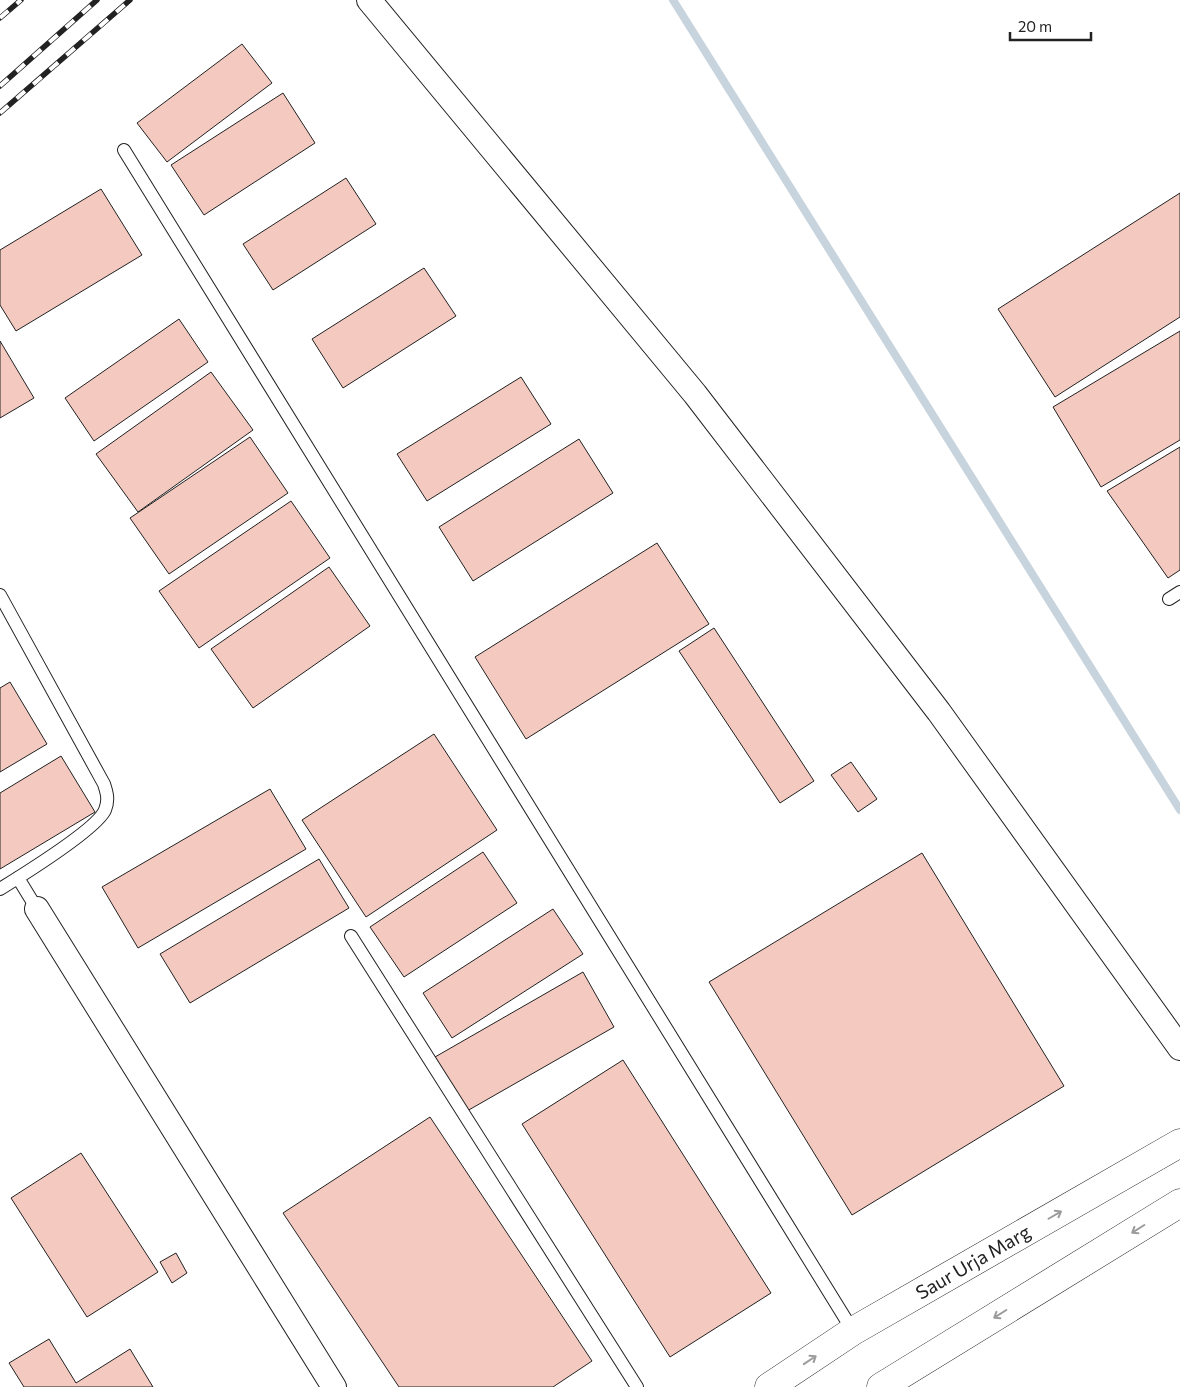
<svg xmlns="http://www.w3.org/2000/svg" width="1180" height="1387" viewBox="0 0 1180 1387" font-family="Commissioner,sans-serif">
<rect width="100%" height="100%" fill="#fff"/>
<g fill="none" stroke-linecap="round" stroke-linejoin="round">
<!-- stream -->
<polyline stroke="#c7d3dd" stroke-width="8" points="673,0 1180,810"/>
</g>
<!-- building -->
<g fill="#f3c9c0" stroke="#222">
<polygon points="242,44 272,83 167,162 137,123"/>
<polygon points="283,93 315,143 204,215 171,165"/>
<polygon points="346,178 376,224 273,290 243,244"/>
<polygon points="101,189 142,255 16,331 0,305 0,250"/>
<polygon points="1180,193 1180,317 1055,397 998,309"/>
<polygon points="424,268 456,316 343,388 312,339"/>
<polygon points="179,319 208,362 94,441 65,398"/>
<polygon points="1180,331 1180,440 1101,487 1053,407"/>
<polygon points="0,341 34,398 0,418"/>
<polygon points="211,372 253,430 138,512 96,454"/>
<polygon points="521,377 551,424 427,501 397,454"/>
<polygon points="250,437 288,493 169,574 130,518"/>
<polygon points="579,439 613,493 473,581 439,527"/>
<polygon points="1180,447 1180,570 1168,578 1107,491"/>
<polygon points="291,501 330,558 199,648 159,591"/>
<polygon points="657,543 709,624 526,739 475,657"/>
<polygon points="329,567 370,626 253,708 211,649"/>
<polygon points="714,628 814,781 780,803 679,651"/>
<polygon points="10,682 47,744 0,772 0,688"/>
<polygon points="434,734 497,830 366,917 302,820"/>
<polygon points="61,756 95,812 0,869 0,793"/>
<polygon points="851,762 877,799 858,812 831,775"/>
<polygon points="270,789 306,849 138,948 102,887"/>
<polygon points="483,852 517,903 404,977 370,927"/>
<polygon points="922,853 1064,1086 852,1215 709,982"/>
<polygon points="319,859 349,908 190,1003 160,954"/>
<polygon points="553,909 583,954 452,1038 423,993"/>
<polygon points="583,972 614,1027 467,1111 435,1057"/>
<polygon points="623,1060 771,1293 670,1357 522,1124"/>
<polygon points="430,1117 592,1361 553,1387 399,1387 283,1213"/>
<polygon points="81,1153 158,1272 87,1317 11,1198"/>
<polygon points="176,1253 187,1273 172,1283 160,1262"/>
<polygon points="49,1339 76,1383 130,1349 153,1387 24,1387 9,1363"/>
</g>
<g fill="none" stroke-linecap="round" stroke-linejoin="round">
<!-- service casing -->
<g stroke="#222" stroke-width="14">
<g id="service">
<polyline points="124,150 853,1331"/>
<path d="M 0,595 L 104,784 C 107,793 109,800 105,810 C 97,829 21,876 0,889"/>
<polyline points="1169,599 1180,592"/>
<polyline points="18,878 37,909"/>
<polyline points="351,936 637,1387"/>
</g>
</g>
<!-- minor casing -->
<g stroke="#222" stroke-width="26">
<g id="minor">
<polyline points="369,0 695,394 939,712 1180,1048"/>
<polyline points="37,909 334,1387"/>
</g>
</g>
<!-- tertiary casing -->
<g stroke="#222" stroke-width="29">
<g id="tertiary">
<polyline points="769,1387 853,1331 1180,1143"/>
<polyline points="881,1387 1180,1203"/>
</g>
</g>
<!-- service -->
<use href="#service" stroke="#fff" stroke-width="12"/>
<!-- minor -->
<use href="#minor" stroke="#fff" stroke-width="24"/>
<!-- tertiary -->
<use href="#tertiary" stroke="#fff" stroke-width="28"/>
<!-- rail casing -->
<g stroke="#222" stroke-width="5.5">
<g id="rail">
<polyline points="0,18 21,0"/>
<polyline points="0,86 97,0"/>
<polyline points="0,113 130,0"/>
</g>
</g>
<!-- rail -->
<use href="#rail" stroke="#fff" stroke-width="4" stroke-dasharray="11" stroke-linecap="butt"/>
</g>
<!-- one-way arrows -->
<defs><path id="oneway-shaft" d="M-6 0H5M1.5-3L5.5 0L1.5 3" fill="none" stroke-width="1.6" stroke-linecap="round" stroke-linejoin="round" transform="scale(1.25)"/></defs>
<g stroke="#9c9c9c">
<use href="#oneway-shaft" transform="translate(1055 1215) rotate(-30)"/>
<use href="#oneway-shaft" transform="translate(1138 1229) rotate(148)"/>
<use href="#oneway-shaft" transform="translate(1000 1314) rotate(148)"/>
<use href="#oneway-shaft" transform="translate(810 1360) rotate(-34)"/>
</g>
<g text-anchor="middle" stroke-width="4" stroke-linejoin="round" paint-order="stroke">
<!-- street labels -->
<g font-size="19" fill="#222" stroke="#fff">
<text transform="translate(973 1262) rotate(-30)" y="7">Saur Urja Marg</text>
</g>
</g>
<!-- scale -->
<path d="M1010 32v8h81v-8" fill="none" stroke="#222222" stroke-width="2.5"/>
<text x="1018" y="32" font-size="15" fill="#222222" stroke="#ffffff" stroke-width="4" paint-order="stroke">20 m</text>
</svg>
